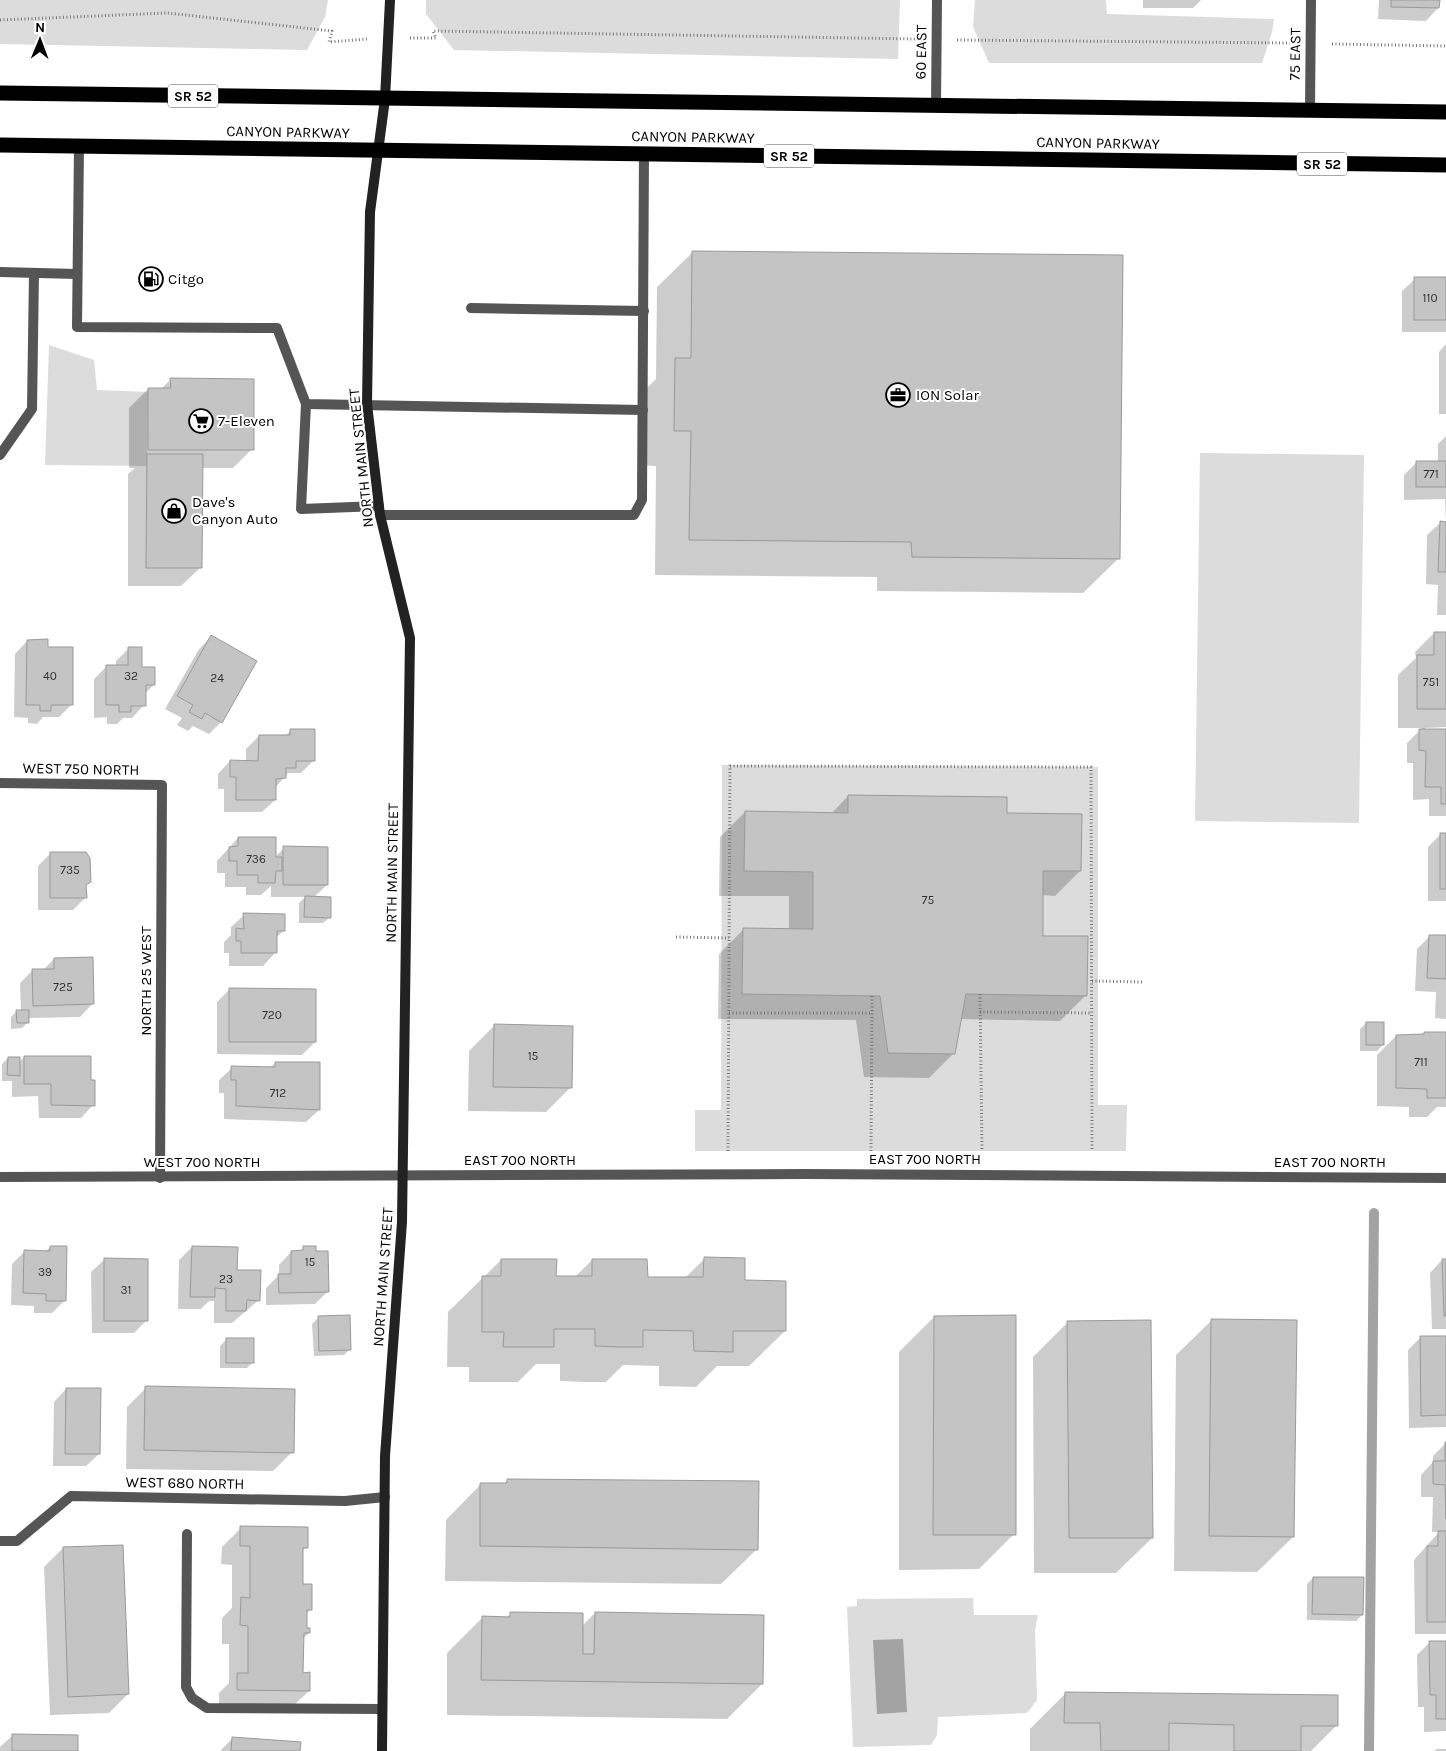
<svg xmlns="http://www.w3.org/2000/svg" width="1446" height="1751" viewBox="0 0 1446 1751" font-family="Karla,sans-serif">
<rect width="100%" height="100%" fill="#fff"/>
<!-- green -->
<g fill="#dcdcdc" fill-rule="evenodd">
<polygon points="0,0 328,0 325,17 307,50 0,44"/>
<polygon points="426,0 900,0 898,59 454,50 426,14"/>
<polygon points="975,0 1106,0 1107,14 1274,19 1272,32 1262,63 989,63 973,27"/>
<polygon points="49,345 94,360 97,390 148,392 147,466 45,465"/>
<polygon points="1200,453 1364,455 1359,823 1195,821"/>
<path d="M 722,765 L 1098,767 L 1098,1105 L 1127,1105 L 1126,1151 L 695,1151 L 695,1110 L 721,1110 ZM 848,795 L 1007,813 L 1082,815 L 1081,871 L 1043,871 L 1043,936 L 1088,936 L 1087,996 L 966,994 L 955,1054 L 889,1053 L 880,996 L 742,994 L 743,928 L 813,929 L 813,872 L 744,871 L 745,811 L 848,813 Z"/>
<polygon points="973,1598 974,1615 1038,1615 1035,1630 1037,1700 1027,1713 938,1717 937,1735 931,1745 853,1747 847,1607 857,1606 857,1599"/>
</g>
<!-- water -->
<polygon fill="#a3a3a3" points="903,1639 907,1712 877,1714 873,1640"/>
<!-- shadow -->
<g fill="#0003">
<polygon points="1143,0 1201,0 1193,8 1143,8"/>
<polygon points="1379,0 1438,0 1438,8 1426,21 1378,19"/>
<polygon points="693,252 1119,558 1083,593 877,591 877,577 655,575 656,466 640,465 640,395 656,379 657,287"/>
<polygon points="1415,279 1446,279 1446,332 1402,332 1402,291"/>
<polygon points="1446,344 1446,414 1439,414 1439,352"/>
<polygon points="171,379 252,449 233,468 201,468 201,567 181,586 128,586 128,474 135,468 129,468 129,408 148,389 161,389"/>
<polygon points="1446,436 1446,615 1437,615 1438,585 1426,584 1427,535 1440,523 1446,523 1445,499 1404,500 1404,475 1416,463 1438,462 1438,444"/>
<polygon points="1434,633 1446,633 1446,727 1425,728 1425,730 1446,730 1446,816 1429,816 1429,799 1413,800 1413,763 1407,763 1407,743 1422,728 1398,728 1398,675 1416,658 1415,652"/>
<polygon points="211,637 221,722 209,734 193,726 188,731 177,725 182,718 165,709 199,649"/>
<polygon points="27,641 46,648 71,705 59,717 43,717 37,724 28,723 28,718 14,717 15,654"/>
<polygon points="129,648 140,668 154,685 144,694 144,705 132,718 123,718 117,724 107,724 107,717 94,718 94,679 107,666 116,666 116,661"/>
<polygon points="291,730 314,760 301,773 288,773 275,788 275,800 262,812 224,812 224,789 218,789 218,774 230,761 246,762 246,749 259,736 285,736"/>
<polygon points="848,796 1005,814 1080,871 1055,896 1042,895 1041,937 1085,996 1060,1021 960,1019 954,1053 929,1078 864,1077 856,1020 718,1019 719,954 744,929 789,930 789,896 719,896 720,837 745,812 831,814"/>
<polygon points="1441,834 1446,834 1446,901 1428,901 1428,847"/>
<polygon points="238,838 275,857 284,848 327,885 314,897 330,917 323,923 299,923 299,903 305,897 271,897 271,886 261,895 246,895 246,887 225,887 225,873 217,873 217,861"/>
<polygon points="51,853 85,898 73,910 38,910 38,866"/>
<polygon points="244,915 284,930 275,939 275,953 263,966 229,966 229,953 224,953 224,942 231,935 231,927"/>
<polygon points="1430,936 1446,936 1446,1019 1435,1018 1436,992 1415,991 1417,949"/>
<polygon points="54,959 92,1004 80,1017 28,1018 28,1022 22,1028 11,1029 11,1017 17,1011 21,1011 20,983 33,970 43,970"/>
<polygon points="229,990 315,1042 302,1055 217,1054 217,1002"/>
<polygon points="1366,1023 1383,1045 1377,1051 1360,1051 1360,1029"/>
<polygon points="494,1026 571,1087 546,1112 468,1111 469,1051"/>
<polygon points="1446,1033 1446,1107 1437,1107 1427,1117 1409,1117 1409,1107 1377,1106 1377,1055 1396,1036"/>
<polygon points="24,1057 89,1081 93,1105 81,1118 39,1118 38,1096 12,1097 12,1081 2,1081 2,1064 8,1058 19,1063"/>
<polygon points="275,1063 319,1110 306,1122 224,1119 224,1093 219,1093 219,1080 232,1068 270,1068"/>
<polygon points="50,1247 65,1300 52,1313 34,1313 34,1306 11,1305 12,1264 24,1252 45,1252"/>
<polygon points="192,1247 236,1271 259,1300 232,1323 214,1323 214,1301 209,1301 201,1309 178,1309 179,1260"/>
<polygon points="304,1247 328,1291 315,1304 266,1305 266,1288 279,1275 279,1265 291,1252 300,1252"/>
<polygon points="704,1259 744,1282 785,1331 749,1366 717,1366 696,1387 659,1386 659,1366 623,1365 606,1382 584,1382 560,1381 560,1364 536,1364 518,1382 469,1382 469,1367 447,1367 448,1312 501,1260 555,1277 575,1277 592,1260 646,1278 684,1279"/>
<polygon points="104,1260 147,1320 134,1333 92,1333 91,1272"/>
<polygon points="1442,1260 1446,1260 1446,1329 1432,1329 1430,1273"/>
<polygon points="319,1317 350,1349 344,1355 314,1356 312,1324"/>
<polygon points="934,1317 1014,1534 979,1569 899,1570 899,1352"/>
<polygon points="1212,1320 1293,1537 1257,1572 1174,1571 1176,1355"/>
<polygon points="1068,1322 1152,1538 1116,1573 1034,1573 1033,1357"/>
<polygon points="1421,1337 1446,1337 1446,1427 1409,1428 1408,1350"/>
<polygon points="226,1340 253,1362 247,1368 220,1368 220,1346"/>
<polygon points="146,1388 292,1452 273,1471 126,1469 127,1407"/>
<polygon points="66,1389 99,1454 86,1466 53,1466 54,1402"/>
<polygon points="1446,1443 1446,1634 1415,1634 1414,1560 1439,1532 1432,1532 1433,1497 1421,1497 1421,1475 1433,1462 1433,1456"/>
<polygon points="508,1480 757,1549 721,1584 445,1581 446,1520 481,1484 504,1484"/>
<polygon points="241,1528 306,1547 302,1552 302,1585 311,1609 305,1615 305,1629 309,1633 302,1639 302,1674 309,1691 289,1710 219,1709 219,1693 229,1683 229,1644 222,1644 222,1618 232,1608 232,1565 221,1564 222,1547"/>
<polygon points="63,1548 128,1694 109,1713 50,1715 44,1567"/>
<polygon points="1313,1578 1362,1615 1356,1621 1307,1620 1307,1584"/>
<polygon points="595,1613 762,1684 727,1719 447,1715 447,1653 483,1617 506,1618 510,1614 582,1626"/>
<polygon points="1430,1642 1446,1642 1446,1731 1424,1732 1424,1707 1418,1707 1417,1655"/>
<polygon points="1065,1694 1337,1725 1311,1751 1030,1751 1030,1729"/>
<polygon points="13,1735 77,1751 0,1751 0,1747"/>
<polygon points="233,1738 299,1751 220,1751"/>
<polygon points="1437,1749 1446,1749 1446,1751 1434,1751"/>
</g>
<g fill="none" stroke-linecap="round" stroke-linejoin="round">
<!-- stream -->
<polyline stroke="#a3a3a3" stroke-width="10" points="1369,1751 1374,1213"/>
</g>
<!-- building -->
<g fill="#c4c4c4" stroke="#999">
<polygon points="1391,0 1440,0 1439,8 1391,7"/>
<polygon points="692,251 1123,255 1120,559 912,557 911,542 689,540 691,431 674,431 675,358 691,358"/>
<rect x="1414" y="277" width="32" height="43"/>
<polygon points="170,378 254,379 254,450 148,450 148,388 171,388"/>
<polygon points="147,454 203,454 202,568 146,568"/>
<rect x="1416" y="461" width="30" height="26"/>
<polygon points="1440,521 1446,522 1446,572 1438,572"/>
<polygon points="1434,632 1446,632 1446,709 1417,709 1417,655 1434,655"/>
<polygon points="211,635 257,661 222,723 205,713 202,719 189,712 193,705 177,696"/>
<polygon points="48,639 48,647 73,647 73,705 51,705 51,711 40,711 40,705 26,705 27,640"/>
<polygon points="128,647 142,647 142,667 155,667 155,685 146,685 146,706 131,706 131,712 119,712 119,705 106,705 106,665 128,665"/>
<polygon points="290,729 315,729 315,761 296,761 296,768 286,768 286,778 276,779 276,800 236,800 236,777 230,777 230,760 258,761 259,735 290,735"/>
<polygon points="1419,729 1446,729 1446,804 1441,804 1441,787 1425,787 1426,751 1419,750"/>
<polygon points="848,795 1007,797 1007,813 1082,814 1081,871 1043,871 1043,936 1088,936 1087,996 966,994 955,1054 888,1053 880,996 742,994 743,928 813,929 813,872 744,871 745,811 848,813"/>
<rect x="1440" y="833" width="6" height="56"/>
<polygon points="238,837 276,837 276,857 282,857 282,871 276,871 275,883 258,883 258,875 237,875 237,861 229,861 229,847 238,846"/>
<polygon points="283,846 328,847 328,885 283,885"/>
<polygon points="50,852 86,852 90,858 91,882 86,885 87,898 50,898"/>
<polygon points="305,896 331,897 331,918 304,917"/>
<polygon points="243,913 285,914 285,931 277,931 277,953 241,953 241,941 236,941 236,928 244,929"/>
<polygon points="1429,935 1446,935 1446,979 1427,978"/>
<polygon points="93,957 94,1004 33,1006 32,969 54,969 54,958"/>
<polygon points="229,988 316,989 316,1042 229,1042"/>
<polygon points="16,1010 29,1010 29,1023 17,1023"/>
<rect x="1366" y="1022" width="18" height="23"/>
<polygon points="494,1024 573,1026 572,1088 493,1087"/>
<polygon points="1424,1032 1446,1032 1446,1098 1427,1098 1427,1089 1396,1088 1396,1035 1424,1034"/>
<polygon points="24,1056 91,1056 91,1080 95,1080 95,1106 51,1105 51,1084 24,1084"/>
<polygon points="8,1057 20,1057 20,1076 7,1075"/>
<polygon points="275,1062 320,1062 320,1110 236,1106 236,1080 231,1080 231,1066 275,1067"/>
<polygon points="50,1246 67,1246 66,1301 46,1301 46,1294 23,1293 24,1250 50,1251"/>
<polygon points="192,1246 238,1247 237,1270 261,1270 260,1301 247,1300 246,1311 226,1311 226,1289 215,1288 215,1297 190,1297"/>
<polygon points="303,1246 316,1246 316,1251 328,1251 329,1292 279,1293 278,1274 291,1274 291,1251 303,1250"/>
<polygon points="704,1257 745,1258 745,1280 786,1281 786,1331 733,1331 733,1352 694,1351 693,1331 643,1330 643,1347 620,1347 595,1346 595,1329 554,1329 554,1347 503,1347 504,1332 482,1332 482,1276 501,1276 501,1259 557,1259 556,1276 592,1276 592,1259 647,1259 648,1277 703,1277"/>
<polygon points="104,1258 148,1259 148,1321 104,1321"/>
<polygon points="1442,1259 1446,1259 1446,1316 1444,1316"/>
<polygon points="350,1315 351,1350 319,1351 318,1316"/>
<polygon points="1016,1315 1016,1535 933,1535 934,1316"/>
<polygon points="1211,1319 1297,1320 1294,1537 1209,1536"/>
<polygon points="1151,1320 1153,1538 1069,1538 1067,1321"/>
<polygon points="1420,1336 1446,1336 1446,1415 1421,1416"/>
<rect x="226" y="1338" width="28" height="25"/>
<polygon points="145,1386 295,1389 294,1453 144,1450"/>
<polygon points="66,1388 101,1388 100,1454 65,1454"/>
<polygon points="1445,1442 1446,1442 1446,1519 1445,1485 1433,1484 1433,1461 1445,1461"/>
<polygon points="507,1479 759,1481 758,1550 480,1546 480,1483 507,1483"/>
<polygon points="240,1526 308,1527 308,1548 303,1548 303,1584 312,1584 312,1610 307,1610 307,1628 310,1628 310,1633 304,1633 303,1673 310,1672 310,1691 237,1690 237,1673 248,1673 248,1626 240,1625 241,1597 250,1598 250,1546 240,1546"/>
<polygon points="1438,1531 1446,1531 1446,1622 1427,1622 1427,1546 1438,1546"/>
<polygon points="123,1545 129,1694 68,1697 63,1547"/>
<polygon points="1313,1577 1364,1577 1363,1615 1312,1614"/>
<polygon points="510,1612 583,1613 583,1654 594,1654 595,1612 764,1615 763,1684 481,1680 482,1616 510,1617"/>
<polygon points="1429,1641 1446,1641 1446,1719 1436,1719 1436,1695 1430,1695"/>
<polygon points="1065,1692 1338,1695 1338,1726 1301,1726 1301,1751 1234,1751 1234,1725 1169,1723 1169,1751 1101,1751 1100,1723 1064,1723"/>
<polygon points="12,1734 78,1735 78,1751 12,1751"/>
<polygon points="232,1737 301,1742 300,1751 231,1751"/>
</g>
<g fill="none" stroke-linecap="round" stroke-linejoin="round">
<!-- path -->
<g stroke="#777" stroke-width="3" stroke-dasharray="1 2.5" stroke-linecap="butt">
<polyline points="0,20 167,13 332,31 329,42 367,39"/>
<polyline points="410,38 436,38 433,31 916,39"/>
<polyline points="957,40 1290,43"/>
<polyline points="1332,44 1446,46"/>
<polyline points="676,937 729,938"/>
<polyline points="1092,981 1143,982"/>
<polyline points="980,994 982,1151"/>
<polyline points="980,1012 1092,1013"/>
<polyline points="729,1013 872,1013"/>
<polyline points="728,1151 730,766 1091,767 1092,1151"/>
<polyline points="871,1151 872,996"/>
</g>
<!-- lane -->
<g stroke="#555" stroke-width="10">
<polyline points="79,146 77,327 277,328 306,404 643,410"/>
<polyline points="0,272 77,274"/>
<polyline points="471,308 644,311"/>
<polyline points="306,404 301,509 379,506"/>
<polyline points="0,455 32,409 34,273"/>
<polyline points="380,515 634,515 642,500 644,154"/>
<polyline points="187,1534 186,1687 192,1698 207,1708 382,1709"/>
</g>
<!-- street -->
<g stroke="#555" stroke-width="10">
<polyline points="936,105 937,0"/>
<polyline points="1310,109 1311,0"/>
<polyline points="0,783 162,785 160,1178"/>
<polyline points="0,1177 804,1174 1446,1178"/>
<polyline points="0,1541 17,1541 71,1496 345,1501 385,1497"/>
</g>
<!-- secondary -->
<polyline stroke="#222" stroke-width="10" points="382,1751 385,1456 402,1222 410,638 380,515 367,404 370,212 385,99 390,0"/>
<!-- highway -->
<g stroke="#000" stroke-width="15">
<polyline points="0,93 1446,112"/>
<polyline points="0,145 1446,165"/>
</g>
</g>
<!-- icons -->
<defs>
<g id="fuel-ring" transform="scale(1.25)"><circle r="9.5" fill="#fff" stroke="#000" stroke-width="1.5"/><path d="M-5.5-6h7V0h2V4h1.3V-2.5L3-4.5l.8-.8L6-3V5H2.5V1h-1V6h-7ZM-4.2-4.7v3.2H.2V-4.7Z" fill="#000"/></g>
<g id="office-ring" transform="scale(1.25)"><circle r="9.5" fill="#fff" stroke="#000" stroke-width="1.5"/><path d="M-6-3h4V-5.5h4V-3h4V5H-6ZM-1-4.5V-3h2v-1.5ZM-6 0V1H6V0Z" fill="#000"/></g>
<g id="supermarket-ring" transform="scale(1.25)"><circle r="9.5" fill="#fff" stroke="#000" stroke-width="1.5"/><path d="M-6-5.5h2.5l.6 2H6L4.5 2H-2.5L-4.4-4H-6ZM-1.5 3.2a1.3 1.3 0 1 0 .1 0ZM3 3.2a1.3 1.3 0 1 0 .1 0Z" fill="#000"/></g>
<g id="shop-ring" transform="scale(1.25)"><circle r="9.5" fill="#fff" stroke="#000" stroke-width="1.5"/><path d="M-5-2.5h2.3a2.7 3.5 0 0 1 5.4 0H5L5.5 6h-11ZM-1.5-2.5h3a1.5 2.3 0 0 0-3 0Z" fill="#000"/></g>
</defs>
<g fill-rule="evenodd">
<use href="#fuel-ring" x="151" y="279"/>
<use href="#office-ring" x="898" y="395"/>
<use href="#supermarket-ring" x="201" y="421"/>
<use href="#shop-ring" x="174" y="511"/>
</g>
<g text-anchor="middle" stroke-width="4" stroke-linejoin="round" paint-order="stroke">
<!-- number labels -->
<g font-size="12" fill="#313131">
<text x="1430" y="302">110</text>
<text x="1431" y="478">771</text>
<text x="50" y="680">40</text>
<text x="131" y="680">32</text>
<text x="217" y="682">24</text>
<text x="1431" y="686">751</text>
<text x="256" y="863">736</text>
<text x="70" y="874">735</text>
<text x="928" y="904">75</text>
<text x="63" y="991">725</text>
<text x="272" y="1019">720</text>
<text x="533" y="1060">15</text>
<text x="1421" y="1066">711</text>
<text x="278" y="1097">712</text>
<text x="310" y="1266">15</text>
<text x="45" y="1276">39</text>
<text x="226" y="1283">23</text>
<text x="126" y="1294">31</text>
</g>
<!-- shield labels -->
<g fill="#fff" stroke="#4c4c4c" stroke-width="1">
<rect x="168" y="84.5" width="50" height="23" rx="4"/>
<rect x="764" y="144.5" width="50" height="23" rx="4"/>
<rect x="1297" y="152.5" width="50" height="23" rx="4"/>
</g>
<g font-size="14" font-weight="bold" fill="#000">
<text x="193" y="101">SR 52</text>
<text x="789" y="161">SR 52</text>
<text x="1322" y="169">SR 52</text>
</g>
<!-- street labels -->
<g font-size="15" fill="#000" stroke="#fff">
<text transform="translate(921 52) rotate(-89)" y="5">60 EAST</text>
<text transform="translate(1295 54) rotate(-89)" y="5">75 EAST</text>
<text transform="translate(288 132) rotate(1)" y="5">CANYON PARKWAY</text>
<text transform="translate(693 137) rotate(1)" y="5">CANYON PARKWAY</text>
<text transform="translate(1098 143) rotate(1)" y="5">CANYON PARKWAY</text>
<text transform="translate(361 458) rotate(-96)" y="5">NORTH MAIN STREET</text>
<text transform="translate(81 769) rotate(1)" y="5">WEST 750 NORTH</text>
<text transform="translate(392 873) rotate(-89)" y="5">NORTH MAIN STREET</text>
<text transform="translate(146 981) rotate(-90)" y="5">NORTH 25 WEST</text>
<text x="925" y="1164">EAST 700 NORTH</text>
<text x="520" y="1165">EAST 700 NORTH</text>
<text x="202" y="1167">WEST 700 NORTH</text>
<text x="1330" y="1167">EAST 700 NORTH</text>
<text transform="translate(383 1277) rotate(-86)" y="5">NORTH MAIN STREET</text>
<text transform="translate(185 1483) rotate(1)" y="5">WEST 680 NORTH</text>
</g>
<!-- poi labels -->
<g font-size="15" fill="#000" stroke="#fff" text-anchor="start">
<text x="168" y="284">Citgo</text>
<text x="916" y="400">ION Solar</text>
<text x="218" y="426">7-Eleven</text>
<text x="192" y="507">Dave's<tspan x="192" dy="17">Canyon Auto</tspan></text>
</g>
</g>
<!-- north arrow -->
<g transform="translate(40 40) rotate(1)" stroke="#ffffff" stroke-width="4" paint-order="stroke">
<path d="M0-4L9 19L0 12L-9 19Z" fill="#000000"/>
<text y="-8" font-size="14" font-weight="bold" text-anchor="middle" fill="#000000">N</text>
</g>
</svg>
